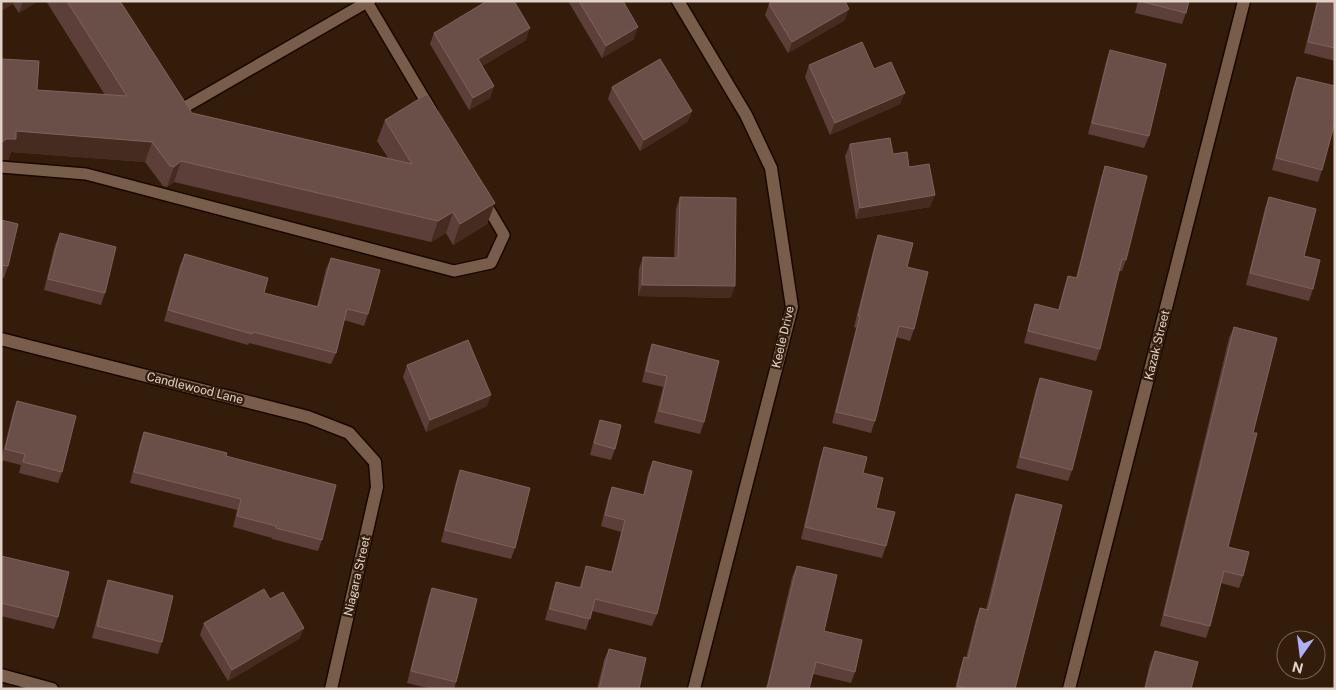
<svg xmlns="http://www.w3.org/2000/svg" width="1336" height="690" viewBox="0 0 1336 690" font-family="'Public Sans',sans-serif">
<rect width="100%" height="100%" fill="#331d0a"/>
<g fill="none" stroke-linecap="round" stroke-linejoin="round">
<!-- service casing -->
<g stroke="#1a0600" stroke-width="14">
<g id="service">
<polyline points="176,108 178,111 367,2 431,110"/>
<polyline points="1,167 86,174 454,271 491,263 504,235 484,201"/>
</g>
</g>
<!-- minor casing -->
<g stroke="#1a0600" stroke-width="15">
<g id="minor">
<polyline points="678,1 746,115 771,168 792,307 694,689"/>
<polyline points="367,2 369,1"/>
<polyline points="1,339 308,417 349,433 375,462 377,487 331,689"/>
<polyline points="1,675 52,689"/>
<polyline points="1069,689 1244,1"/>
</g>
</g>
<!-- service -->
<use href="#service" stroke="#785e4a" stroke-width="11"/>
<!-- minor -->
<use href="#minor" stroke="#785e4a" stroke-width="12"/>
</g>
<!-- wall -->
<g fill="#5c3f39">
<polygon points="1,1 38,1 19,13 13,4 1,11"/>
<polygon points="46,1 120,1 192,113 388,158 377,141 385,120 495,203 487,224 453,245 446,233 431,242 174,182 167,187 163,186 145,162 11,152 8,160 1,160 37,90 105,95"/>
<polygon points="568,1 623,1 634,39 602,58"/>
<polygon points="1138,1 1189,1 1186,13 1182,24 1135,13"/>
<polygon points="1317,1 1335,1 1335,61 1304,53"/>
<polygon points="769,4 845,20 788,53 765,15"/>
<polygon points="434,33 526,40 482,66 494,86 490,98 469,110 430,44"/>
<polygon points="1110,50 1149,136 1144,148 1088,134 1106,62"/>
<polygon points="809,65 874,69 900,104 830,135 805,77"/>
<polygon points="1297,77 1322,170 1318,182 1272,170 1293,88"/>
<polygon points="612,87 692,111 687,122 640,151 608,99"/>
<polygon points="850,144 893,154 909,167 930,207 856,219 845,156"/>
<polygon points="1105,166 1126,260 1122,271 1119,271 1100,349 1096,361 1024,343 1031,316 1035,304 1058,310 1064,288 1068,276 1076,278 1101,178"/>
<polygon points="680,197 731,298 638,296 639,269 643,257 674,258 676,209"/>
<polygon points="1269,197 1304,256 1313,289 1309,301 1246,285 1265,208"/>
<polygon points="1,220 8,266 4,278 1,277"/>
<polygon points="60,233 105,293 101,305 44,290 55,245"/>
<polygon points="878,235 907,267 914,329 910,341 896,337 875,421 871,433 832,423 856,328 854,327 874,247"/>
<polygon points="185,254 264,293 317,306 326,269 331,258 368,314 364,326 344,320 336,353 331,364 249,343 248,345 164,321 180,265"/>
<polygon points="1234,327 1253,433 1228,547 1243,576 1239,588 1221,583 1210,626 1206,638 1160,626 1229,338"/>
<polygon points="652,344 704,422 700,434 654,423 663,387 642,382 648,356"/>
<polygon points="407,365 487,406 426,432 403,377"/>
<polygon points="1040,378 1072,470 1068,481 1016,468 1036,389"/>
<polygon points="17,401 62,472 58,483 19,473 21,465 1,460 13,412"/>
<polygon points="600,420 615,449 611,460 590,455 596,432"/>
<polygon points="144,432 226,456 322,540 318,551 272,539 272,538 233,527 237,510 130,483 140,443"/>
<polygon points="824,447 863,473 876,508 886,546 882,558 801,539 820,459"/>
<polygon points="653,461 657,614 652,626 592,611 586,630 545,620 552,594 556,582 579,588 586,566 611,572 621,532 601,526 608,498 612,487 643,495 648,473"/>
<polygon points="460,470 515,548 511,559 441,542 456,482"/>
<polygon points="1016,494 1015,689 955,689 960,669 964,657 966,658 976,619 980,608 986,609 1012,505"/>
<polygon points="1,556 58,617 54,629 1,616"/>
<polygon points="797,566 824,631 855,672 851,683 813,674 809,689 766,689 792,577"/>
<polygon points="108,580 162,642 158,654 92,638 104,591"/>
<polygon points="432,588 456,682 454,689 432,689 407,683 428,599"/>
<polygon points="270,599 304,628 299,639 228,681 200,635 204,623"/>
<polygon points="609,649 639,689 597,689 604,660"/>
<polygon points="1155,651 1191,689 1144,689 1150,663"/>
</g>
<!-- shaded-wall -->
<g fill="#462b20">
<polygon points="1,1 14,1 13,4 1,11"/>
<polygon points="23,1 38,1 19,13"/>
<polygon points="849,9 845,20 788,53 792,42"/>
<polygon points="638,27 634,39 602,58 606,46"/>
<polygon points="530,28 526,40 474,71 478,59"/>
<polygon points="494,86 490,98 469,110 473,98"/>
<polygon points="905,93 900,104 830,135 835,123"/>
<polygon points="692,111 687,122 640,151 644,140"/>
<polygon points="16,131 152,142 145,162 11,152 8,160 1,160 1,143"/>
<polygon points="181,161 174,182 167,187 174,167"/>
<polygon points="935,195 930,207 856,219 860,208"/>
<polygon points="495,203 487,224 453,245 460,224"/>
<polygon points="453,212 446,233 431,242 438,221"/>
<polygon points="642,285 735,286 731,298 638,296"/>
<polygon points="491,395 487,406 426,432 430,420"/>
<polygon points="304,628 299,639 228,681 232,670"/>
</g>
<!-- building -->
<g fill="#6a4f48" stroke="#7d635c">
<polygon points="67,1 120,1 192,113 412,164 385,120 427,94 495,203 460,224 453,212 438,221 181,161 174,167 170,166 152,142 16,131 16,139 6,139 1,143 1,59 39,61 37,90 127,96"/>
<polygon points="487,1 514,1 530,28 478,59 494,86 473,98 434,33"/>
<polygon points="579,1 623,1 638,27 606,46"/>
<polygon points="773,1 845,1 849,9 792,42 769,4"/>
<polygon points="1140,1 1189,1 1186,13"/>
<polygon points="1318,1 1335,1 1335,48 1308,42"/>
<polygon points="862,42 874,69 891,62 905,93 835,123 809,65"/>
<polygon points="1110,50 1166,64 1149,136 1092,123"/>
<polygon points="660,59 692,111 644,140 612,87"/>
<polygon points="1297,77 1335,86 1335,122 1322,170 1276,158"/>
<polygon points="890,138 893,154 907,152 909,167 929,164 935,195 860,208 850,144"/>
<polygon points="1105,166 1147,176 1126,260 1122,259 1100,349 1028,331 1035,304 1059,310 1068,276 1077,278"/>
<polygon points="680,197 736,198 735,286 642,285 643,257 678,258"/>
<polygon points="1269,197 1316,209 1304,256 1320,260 1313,289 1250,273"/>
<polygon points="1,220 18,224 8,266 1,265"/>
<polygon points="60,233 116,247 105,293 48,279"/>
<polygon points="878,235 913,243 907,267 928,272 914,329 899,326 875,421 836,412 860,316 858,316"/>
<polygon points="185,254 268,278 264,293 318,307 331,258 380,270 368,314 347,309 336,353 253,332 252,334 168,310"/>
<polygon points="1234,327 1277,338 1253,433 1257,433 1228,547 1249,552 1243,576 1224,571 1210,626 1164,615"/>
<polygon points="468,340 491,395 430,420 407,365"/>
<polygon points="652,344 719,361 704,422 659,411 667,376 646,371"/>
<polygon points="1040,378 1092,391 1072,470 1020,457"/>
<polygon points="17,401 76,416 62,472 23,462 25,454 5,449"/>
<polygon points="600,420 621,425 615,449 594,443"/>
<polygon points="144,432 227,453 226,456 336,485 322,540 276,528 276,526 237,516 241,499 134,472"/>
<polygon points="824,447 867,457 863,473 883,478 876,508 895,512 886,546 805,527"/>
<polygon points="653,461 692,471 657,614 595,599 590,619 550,609 556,582 581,588 586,566 612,572 625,520 605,515 612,487 644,495"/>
<polygon points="460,470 530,488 515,548 445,530"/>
<polygon points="1016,494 1062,505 1015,689 968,689 957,686 964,657 968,658 980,608 988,610"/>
<polygon points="1,556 69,572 58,617 1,603"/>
<polygon points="797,566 837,575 824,631 862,640 855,672 816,662 809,689 767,689"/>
<polygon points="108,580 173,596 162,642 97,626"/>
<polygon points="432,588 477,599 456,682 411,671"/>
<polygon points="264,589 270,599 283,592 304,628 232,670 204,623"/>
<polygon points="609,649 646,658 639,689 599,689"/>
<polygon points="1155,651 1198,662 1191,689 1145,689"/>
</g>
<g text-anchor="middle" stroke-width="4.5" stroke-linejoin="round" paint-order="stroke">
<!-- street labels -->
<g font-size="12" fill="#e1d2c7" stroke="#331d0a">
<text transform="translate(783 337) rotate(-77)" y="4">Keele Drive</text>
<text transform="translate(1157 345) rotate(-76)" y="4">Kazak Street</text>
<text transform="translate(195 388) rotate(14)" y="4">Candlewood Lane</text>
<text transform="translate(357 576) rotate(-77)" y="4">Niagara Street</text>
</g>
</g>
<!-- border -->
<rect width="1336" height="690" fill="none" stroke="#e1d2c7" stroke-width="5"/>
<!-- north arrow -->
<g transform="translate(1301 655) rotate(194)"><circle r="24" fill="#331d0a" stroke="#796556"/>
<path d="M0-4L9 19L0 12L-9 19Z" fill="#adaffb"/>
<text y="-8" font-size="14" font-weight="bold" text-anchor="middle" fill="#e1d2c7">N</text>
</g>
</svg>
